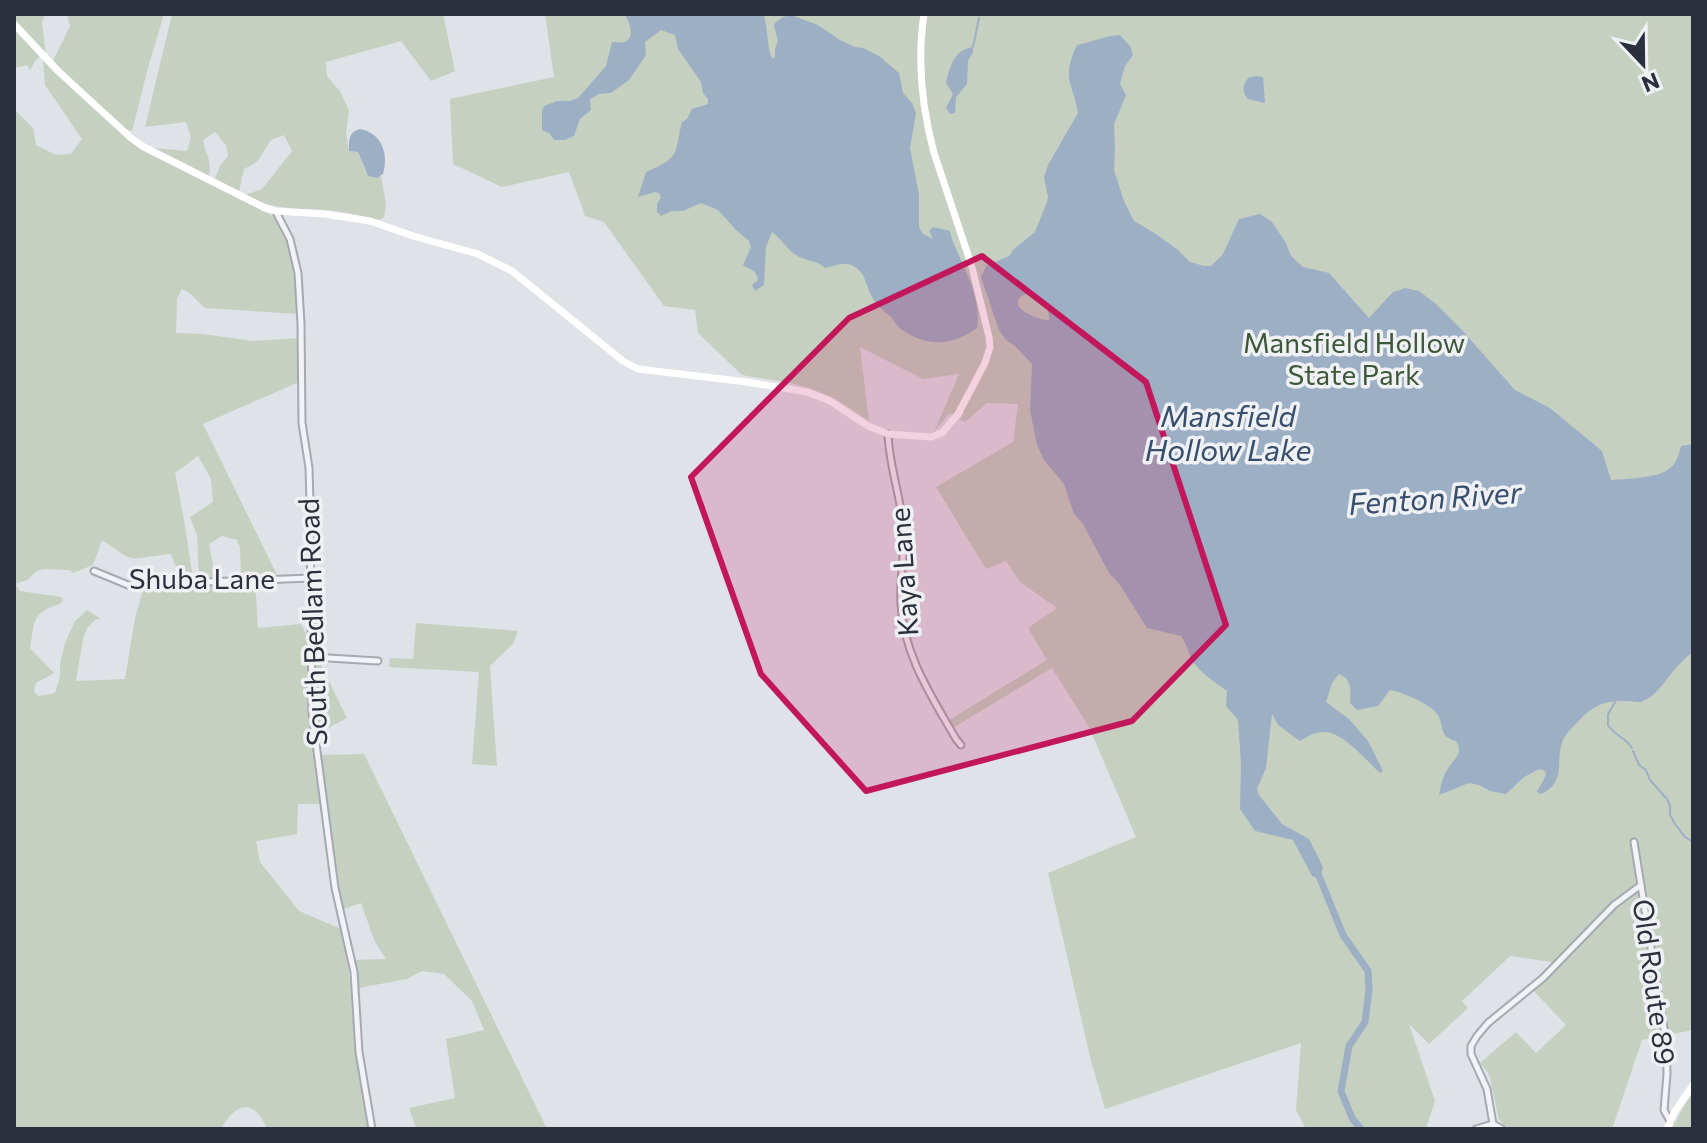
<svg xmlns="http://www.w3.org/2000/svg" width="1707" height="1143" viewBox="0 0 1707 1143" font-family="Commissioner,sans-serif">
<rect width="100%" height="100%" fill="#dfe2e7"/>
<!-- green -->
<g fill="#c5d0c1">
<polygon points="14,14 45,14 42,22 46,55 14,20"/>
<polygon points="67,14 164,14 148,68 132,131 124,129 53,61 70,26"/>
<path d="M 172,14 L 443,14 L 455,71 L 431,81 L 401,41 L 326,62 L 327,76 L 340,91 L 349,111 L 346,133 L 349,151 L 358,152 L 366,173 L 375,178 L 381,176 L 386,205 L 384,217 L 380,220 C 368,218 355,214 343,212 C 305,206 282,214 245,195 L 262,189 L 292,151 L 284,135 L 271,140 L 257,162 L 244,169 L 239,191 L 215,179 L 220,166 L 228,156 L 226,145 L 215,132 L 203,140 C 206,157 212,157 209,176 L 153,148 L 187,151 L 191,137 L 186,122 L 145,127 Z"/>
<polygon points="545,14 1693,14 1693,1030 1642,1040 1612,1129 1509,1129 1499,1120 1489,1074 1480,1063 1516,1032 1536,1053 1566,1025 1533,990 1557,968 1551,962 1510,956 1462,1001 1468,1008 1429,1044 1409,1024 1435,1101 1426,1129 1306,1129 1296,1110 1301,1043 1105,1109 1091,1061 1048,873 1136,837 1089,727 1052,668 953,728 949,720 1047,660 1028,628 1057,608 1020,582 1006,561 986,569 936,487 1013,442 1018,404 987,403 965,422 960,420 964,412 949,414 934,432 959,374 923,379 860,347 869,421 836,399 815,390 796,384 742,375 698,333 695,310 664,306 604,222 585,216 569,172 502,187 453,164 450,99 554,77"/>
<polygon points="14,27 40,56 35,61 30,71 27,65 14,68"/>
<path d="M 43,60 L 131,142 L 275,217 L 288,244 L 295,274 L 298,314 L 205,308 C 195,300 195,295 182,289 L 177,299 L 176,333 L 203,334 L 253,341 L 299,338 L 299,382 L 203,424 L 277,575 L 241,576 L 240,548 L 237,540 L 222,536 L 209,544 L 213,565 L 219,577 L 199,578 L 197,535 L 190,517 L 213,502 L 211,479 L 198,456 L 175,473 L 184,520 L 193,578 L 181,580 L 171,554 C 163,554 135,560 131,558 C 123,556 110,545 102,540 L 93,565 L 73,573 L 70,570 C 51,571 40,563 28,580 L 17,583 L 16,585 L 20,591 L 61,597 L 63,600 L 60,604 C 31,613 35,621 30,648 L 54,673 L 36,683 L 34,691 L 38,696 L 55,693 L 60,676 L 60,663 L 65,643 L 75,621 L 87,610 L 101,619 L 96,619 L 87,628 L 83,639 L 76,681 L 125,679 L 135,618 L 144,587 L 255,581 L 258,628 L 301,624 L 309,641 L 309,715 L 321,804 L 298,804 L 297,834 L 256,841 L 260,862 L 299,911 L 341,929 L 349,972 L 356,1058 L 369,1129 L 267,1129 C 254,1098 236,1102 221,1129 L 14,1129 L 14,109 L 33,128 L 36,145 L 56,155 L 71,154 L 82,139 L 45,85 Z"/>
<polygon points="416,623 518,631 513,644 490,666 497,766 472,764 479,672 389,667 390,658 413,659"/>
<polygon points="318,659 347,718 315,735 314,660"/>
<polygon points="364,754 547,1129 416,1129 409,1108 455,1098 446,1039 484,1030 472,1001 444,974 422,971 407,979 358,988 353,960 386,959 375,942 361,903 343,909 337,884 319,755"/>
<polygon points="1693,1093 1693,1129 1672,1129 1684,1106"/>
</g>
<!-- water -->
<g fill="#9dafc4" fill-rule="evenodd">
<path d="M 620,14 L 763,14 C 769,28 766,49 773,59 L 775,57 L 775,49 L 778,41 L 774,26 L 775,23 L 783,17 L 791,15 L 818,25 L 840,40 L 855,47 L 863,48 L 879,56 L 899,73 L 903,93 L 912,103 L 916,113 L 910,148 L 919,195 L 919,227 L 923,234 L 933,239 L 929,231 L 933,227 L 950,231 L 952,239 C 963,267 982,298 977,328 C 952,346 927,347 902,330 C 896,326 895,321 890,316 C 882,310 874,303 870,293 C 866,284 865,273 855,267 C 846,260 835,266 825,268 C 817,260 805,261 796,255 C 788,251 781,238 772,232 L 766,247 L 764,285 L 755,291 L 752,285 L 758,280 C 757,270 749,269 743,265 L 751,247 L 749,241 L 736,230 L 718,210 L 701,203 L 683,211 L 672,211 L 661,216 L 657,212 L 657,204 L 661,197 L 659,193 L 655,192 L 638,197 L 646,172 C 681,157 674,155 682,122 L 687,119 L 692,109 L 708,104 L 708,99 L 703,93 L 701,82 L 678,49 L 675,35 L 661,30 L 645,42 L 646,55 L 629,80 L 611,93 L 599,94 L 590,99 L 591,110 L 580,119 L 574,136 L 565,140 L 554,140 L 549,133 L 542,130 L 542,111 L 544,106 L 557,101 L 570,101 L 578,98 L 606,66 L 612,42 C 616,42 620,43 624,42 C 636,38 629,23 626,16 Z"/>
<path d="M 1120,35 L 1130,46 L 1133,55 L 1125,66 L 1120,84 L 1126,95 L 1114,124 L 1115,145 L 1114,170 L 1124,201 L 1134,221 L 1156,234 L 1178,250 L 1190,262 L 1204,266 L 1211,266 L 1223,254 L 1239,219 L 1260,214 L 1272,222 L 1286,243 L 1291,256 L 1303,267 L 1329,273 L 1369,318 L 1393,292 L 1405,288 L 1419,291 L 1436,304 L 1461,329 L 1515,390 L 1550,408 L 1602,451 L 1611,480 C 1625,479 1659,478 1669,469 C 1676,464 1679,455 1681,446 L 1693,444 L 1693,651 C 1687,657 1681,662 1675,669 C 1666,679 1657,695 1645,700 C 1639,704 1634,701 1627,701 C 1596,700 1589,710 1569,731 C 1549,753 1572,780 1541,794 L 1537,792 L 1546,775 L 1545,771 L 1539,769 L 1524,777 L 1506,794 L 1490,791 L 1479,785 L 1469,783 L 1439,795 C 1441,786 1442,778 1447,770 C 1454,758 1464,754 1456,741 C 1439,737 1444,726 1438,715 C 1431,704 1402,692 1390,690 L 1378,706 L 1357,710 L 1350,703 C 1351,691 1352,679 1339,674 L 1332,683 L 1326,702 L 1349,719 L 1368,741 L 1383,771 L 1380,773 C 1366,760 1343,732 1324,732 C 1314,732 1307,737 1300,741 L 1278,725 L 1272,714 L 1266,768 L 1257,789 L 1259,795 L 1282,824 L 1309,839 L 1323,867 L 1320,879 L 1312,876 L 1293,840 L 1255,831 L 1240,809 L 1241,763 L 1238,720 L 1226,706 L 1227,691 C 1215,682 1200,673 1192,660 C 1188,652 1186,643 1181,636 L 1147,628 L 1120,585 L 1109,573 L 1083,524 L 1074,514 L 1064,484 L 1044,460 L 1037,445 L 1030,410 L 1032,364 L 1015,346 L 1006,340 L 999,330 L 981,277 L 986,266 L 1009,256 L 1013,250 L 1035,232 L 1047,202 L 1048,197 L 1044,177 L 1048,165 L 1078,113 C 1077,103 1073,96 1071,86 C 1066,71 1071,58 1077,45 C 1092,42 1105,36 1120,35 ZM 1026,294 C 1037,297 1051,308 1049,320 C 1042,321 1018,312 1018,303 C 1017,301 1019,299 1020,297 Z"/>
<path d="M 973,47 L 973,52 L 968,61 L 967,84 L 956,97 L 955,113 L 950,114 L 946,108 L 953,94 L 946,83 C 950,66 954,50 973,47 Z"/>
<path d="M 1256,76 L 1263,77 L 1265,102 L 1264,103 L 1248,99 C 1242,92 1242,86 1248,78 Z"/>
<path d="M 360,129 C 382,133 389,154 383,174 L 377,178 L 368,176 L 358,152 L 349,151 C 349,141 348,132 360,129 Z"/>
</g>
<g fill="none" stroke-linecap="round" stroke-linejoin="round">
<!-- stream -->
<g stroke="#9dafc4" stroke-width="2">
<polyline points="973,47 979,18"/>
<path d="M 1615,702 L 1608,714 L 1608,725 C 1614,735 1626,738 1632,748"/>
<polyline points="1633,751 1639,765 1646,770 1650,780 1667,799 1670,806 1670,815 1675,824 1685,837 1693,842"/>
</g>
<!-- river -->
<polyline stroke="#9dafc4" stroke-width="7" points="1317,871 1343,935 1368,971 1369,990 1365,1022 1349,1046 1341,1091 1352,1118 1361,1129"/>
<!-- street casing -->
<g stroke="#a5a9b1" stroke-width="9">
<g id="street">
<polyline points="276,212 290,239 298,273 301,324 302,423 309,468 310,504 312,713 335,888 354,972 359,1052 372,1129"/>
<path d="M 888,434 C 889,465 900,494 903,525 C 906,551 899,578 901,604 C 903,654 932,697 956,739 L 961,745"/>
<polyline points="94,571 128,585 311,578"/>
<polyline points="312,657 378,661"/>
<polyline points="1634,842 1666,1041 1667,1074 1664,1110 1670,1121"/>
<polyline points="1493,1124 1487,1089 1471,1054 1471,1046 1477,1036 1488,1023 1543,978 1614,905 1641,885"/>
<polyline points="1476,1129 1493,1124 1502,1129"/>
</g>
</g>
<!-- street -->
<use href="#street" stroke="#f2f3f6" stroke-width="5"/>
<!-- secondary -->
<g stroke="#fff" stroke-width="7">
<path d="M 14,24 L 58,71 L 131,138 L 142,146 L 265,208 L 276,211 L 324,214 L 370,221 L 413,236 L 478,254 L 512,271 L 623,361 L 638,369 L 747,382 L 807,392 L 830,401 L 868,426 L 888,434 L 931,437 L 942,433 L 958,414 L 985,363 L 990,347 L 989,337 L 972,267 L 934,153 C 922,108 917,60 924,14"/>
<polyline points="1667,1129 1675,1111 1693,1085"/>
</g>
</g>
<!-- marked area -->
<path fill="#c2185b" fill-opacity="0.2" stroke="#c2185b" stroke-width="6" stroke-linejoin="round" d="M 982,256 L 1146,382 L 1226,625 L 1132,721 L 866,791 L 761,674 L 691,477 L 849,318 Z"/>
<g text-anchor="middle" stroke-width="7" stroke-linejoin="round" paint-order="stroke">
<!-- park labels -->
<g font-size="28" fill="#3d5838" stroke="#eff1f5">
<text x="1354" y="353">Mansfield Hollow<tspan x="1354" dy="32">State Park</tspan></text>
</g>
<!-- street labels -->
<g font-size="28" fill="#2a303d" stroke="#eff1f5">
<text transform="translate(904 572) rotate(-94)" y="10">Kaya Lane</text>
<text x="202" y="589">Shuba Lane</text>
<text transform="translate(313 622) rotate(-92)" y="10">South Bedlam Road</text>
<text transform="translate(1654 982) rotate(82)" y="10">Old Route 89</text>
</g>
<!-- water labels -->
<g font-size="30" font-style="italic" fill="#374e6d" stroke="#eff1f5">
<text x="1228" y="427">Mansfield<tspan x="1228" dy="34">Hollow Lake</tspan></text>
<text transform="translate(1435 499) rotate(-4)" y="10">Fenton River</text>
</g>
</g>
<!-- border -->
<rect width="1707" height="1143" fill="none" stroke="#2a303d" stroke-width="32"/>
<!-- north arrow -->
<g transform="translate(1643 64) rotate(158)" stroke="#eff1f5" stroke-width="6" paint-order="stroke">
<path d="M0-6L14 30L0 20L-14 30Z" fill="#2a303d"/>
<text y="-12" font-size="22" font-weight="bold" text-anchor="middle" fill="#2a303d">N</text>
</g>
</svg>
